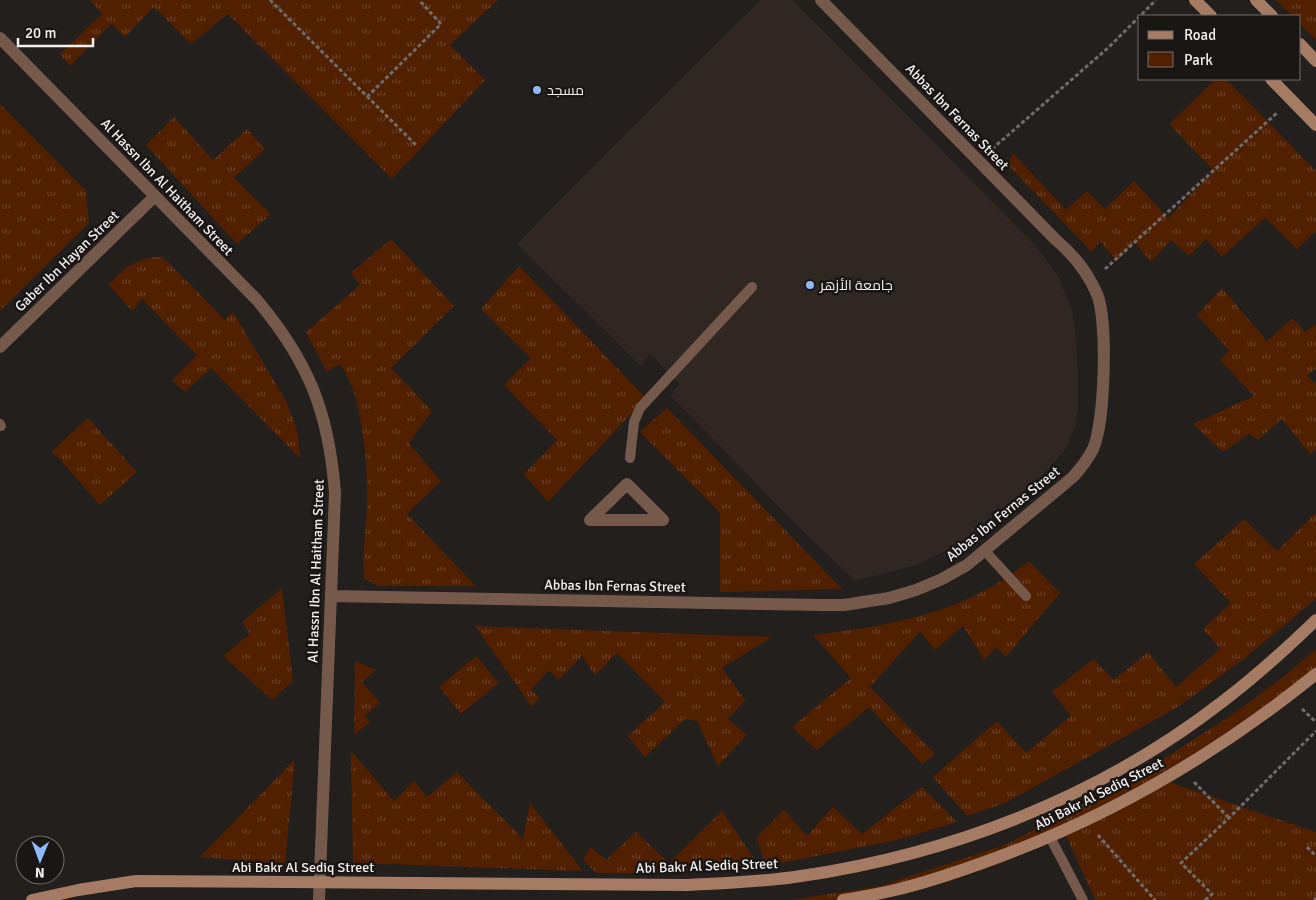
<svg xmlns="http://www.w3.org/2000/svg" width="1316" height="900" viewBox="0 0 1316 900" font-family="Signika,Cairo,sans-serif">
<defs>
<pattern id="park-tufts" width="24" height="20" patternUnits="userSpaceOnUse" patternTransform="scale(1.25)"><rect width="24" height="20" fill="#502000"/><path d="M3 7l-1-3M5 7V3M7 7l1-3M15 17l-1-3M17 17v-4M19 17l1-3" fill="none" stroke="#6a4126"/></pattern>
</defs>
<rect width="100%" height="100%" fill="#221f1d"/>
<path fill="#302723" d="M761 0H793L1036 246 1057 274 1072 310 1076 342 1078 376V410L1076 424 1065 450 1029 491 998 519 968 540 917 565 874 576 854 580 792 520 670 395 680 384 650 354 641 366 517 244 634 125Z"/>
<path fill="url(#park-tufts)" d="M90 0H498L450 45 485 80 392 179 228 14 191 44 154 7 125 37 111 24 70 66 60 54 102 14Z
M1276 0H1316V40L1300 24V16H1292Z
M1216 79H1226L1316 171V231L1297 249 1265 218 1222 257 1206 239 1189 256 1171 240 1151 262 1134 242 1117 261 1100 241 1092 252 1007 164 1013 153 1066 210 1087 191 1105 209 1134 181 1168 218 1214 171 1169 124Z
M0 104 86 191 89 223 0 311Z
M174 117 213 160 247 129 265 149 234 178 271 214 237 244 146 145Z
M391 239 454 306 391 368 432 411 409 443 441 481 407 514 476 586H377L364 578C362 554 366 530 367 505 368 467 363 394 340 364L327 372 306 332 360 285 351 273Z
M156 257H163L225 320 233 312 286 401 297 429 300 458 211 368 185 392 172 381 197 355 142 299 132 311 109 285C124 268 133 260 156 257Z
M519 266 646 398 548 502 524 474 557 440 504 385 531 358 481 309Z
M1222 288 1267 341 1293 318 1305 332 1316 324V368L1307 376 1316 384V449L1310 454 1282 419 1258 440 1249 434 1223 452 1193 424 1254 396 1220 360 1229 351 1197 315Z
M667 408 842 589 720 592V513L640 432Z
M88 418 137 472 100 505 52 451Z
M1316 513V599L1245 658 1178 707 1005 803 967 816 933 777 997 721 1026 753 1071 716 1052 692 1093 659 1114 680 1148 652 1176 687 1220 649 1203 629 1231 603 1194 564 1244 519 1277 551Z
M1029 561 1060 593 1006 657 996 647 984 660 963 626 935 650 920 632 870 687 935 754 922 764 869 707 817 750 792 727 851 678 813 635C878 627 945 617 1001 581 1011 575 1020 568 1029 561Z
M282 588 293 681 272 700 223 656 250 634 242 622Z
M475 626 772 637 722 668 745 700 728 719 747 735 718 766 697 721 685 719 645 757 628 736 665 702 617 653 595 675 582 656 558 680 549 670 531 690 539 697 532 707Z
M1316 649V669L1292 691 1160 779 1316 832V900H1095L1065 833 1002 863 944 883 875 900H790L881 886 1007 844 1146 770 1229 717 1282 678Z
M476 656 499 683 461 714 439 687Z
M355 661 376 670 362 682 380 703 365 715 370 722 354 735Z
M351 751 394 801 414 781 427 797 457 772 523 839 530 803 583 871 353 863Z
M295 759 285 864 200 857Z
M922 787 957 822 897 840 765 866 757 837 784 810 807 836 833 807 862 834Z
M722 811 757 863 675 874 596 873 583 859 591 847 606 860 636 832 669 863Z"/>
<g fill="none" stroke-linecap="round" stroke-linejoin="round">
<path stroke="#6f6c6b" stroke-width="3" stroke-dasharray="4 2.5" stroke-linecap="butt" d="M270 0 416 145
M367 97 441 24 419 0
M992 149 1109 47 1156 0
M1105 269 1278 112
M1302 709 1316 722
M1194 782 1229 818
M1098 835 1155 900
M1307 847 1316 856
M1205 900 1212 894 1181 863 1229 818 1316 731
M1314 900 1316 898"/>
<path stroke="#755a4c" stroke-width="10" d="M0 424 1 426
M630 458 634 422 640 408 752 287
M985 551 1026 596
M1050 837 1083 900"/>
<path stroke="#755a4c" stroke-width="12" d="M627 484 663 520H590Z"/>
<path stroke="#755a4c" stroke-width="12" d="M0 38 257 300C309 362 329 413 335 493L319 900
M0 347 155 196
M331 596 822 605H844L889 598 916 590 942 579 967 565 1073 477C1081 468 1088 459 1093 449 1105 422 1108 321 1097 294 1087 271 1074 255 1056 240L821 0"/>
<path stroke="#a57b64" stroke-width="12" d="M1195 0 1211 16
M1256 0 1272 16
M1300 44 1316 61
M1271 79 1316 125
M32 900 78 890 136 881 688 885C726 883 763 882 801 876 952 854 1101 796 1222 702 1255 677 1286 649 1316 620
M843 900C861 897 878 894 895 890 925 883 954 873 982 863 1104 820 1216 755 1316 674"/>
</g>
<g fill="#8eb9fd" stroke="#191614" stroke-width="2">
<circle cx="537" cy="90" r="5"/>
<circle cx="810" cy="285" r="5"/>
</g>
<g text-anchor="middle" dominant-baseline="central" stroke-width="5" stroke-linejoin="round" paint-order="stroke">
<g font-size="14" fill="#f4f2f1" stroke="#191614" text-anchor="start">
<text x="547" y="90">مسجد</text>
<text x="820" y="285">جامعة الأزهر</text>
</g>
<g font-size="14" fill="#f4f2f1" stroke="#191614">
<text transform="translate(957 117) rotate(46)">Abbas Ibn Fernas Street</text>
<text transform="translate(167 187) rotate(46)">Al Hassn Ibn Al Haitham Street</text>
<text transform="translate(67 261) rotate(-44)">Gaber Ibn Hayan Street</text>
<text transform="translate(1003 514) rotate(-39)">Abbas Ibn Fernas Street</text>
<text transform="translate(316 571) rotate(-88)">Al Hassn Ibn Al Haitham Street</text>
<text transform="translate(615 586) rotate(1)">Abbas Ibn Fernas Street</text>
<text transform="translate(1099 794) rotate(-27)">Abi Bakr Al Sediq Street</text>
<text transform="translate(707 866) rotate(-2)">Abi Bakr Al Sediq Street</text>
<text x="303" y="867">Abi Bakr Al Sediq Street</text>
</g>
</g>
<rect x="1138" y="15" width="162" height="65" fill="#191614" stroke="#716e6c"/>
<rect x="1148" y="31" width="25" height="8" fill="#a57b64" stroke="#716e6c"/>
<text x="1184" y="40" font-size="15" fill="#f4f2f1">Road</text>
<rect x="1148" y="52" width="25" height="15" fill="url(#park-tufts)" stroke="#716e6c"/>
<text x="1184" y="65" font-size="15" fill="#f4f2f1">Park</text>
<g transform="translate(40 860) rotate(181)"><circle r="24" fill="#191614" stroke="#716e6c"/>
<path d="M0-4L9 19L0 12L-9 19Z" fill="#8eb9fd"/>
<text y="-8" font-size="14" font-weight="bold" text-anchor="middle" fill="#f4f2f1">N</text>
</g>
<path d="M18 38v8h75v-8" fill="none" stroke="#f4f2f1" stroke-width="2.5"/>
<text x="25" y="38" font-size="15" fill="#f4f2f1" stroke="#191614" stroke-width="4" paint-order="stroke">20 m</text>
</svg>
